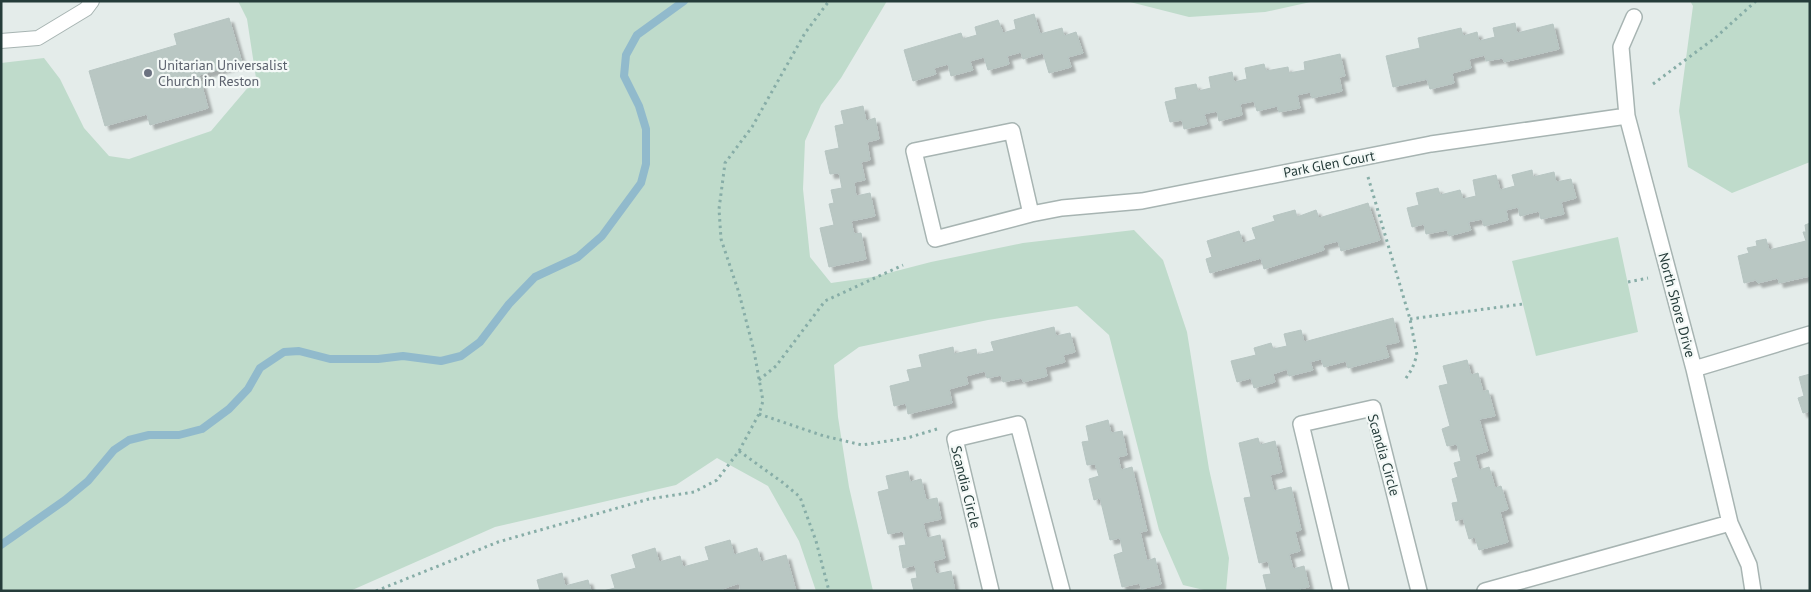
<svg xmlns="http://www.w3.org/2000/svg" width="1811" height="592" viewBox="0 0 1811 592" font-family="'PT Sans',sans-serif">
<defs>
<filter id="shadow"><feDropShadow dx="4.5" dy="4.5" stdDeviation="1" flood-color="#0004"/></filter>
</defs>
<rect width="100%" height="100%" fill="#e4ecea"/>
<path fill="#bfdbcb" d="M238 1H887L841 78 821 105 805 141 803 189 810 257 831 283 873 277 931 262 1023 243 1134 230 1163 260 1187 332 1209 469 1229 558 1226 591H1208L1183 585 1159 530 1109 335 1077 306 988 320 859 347 834 365 838 417 849 487 873 591H816L799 541 768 486 717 458 676 485 495 527 350 591H1V63L44 58 60 79 84 128 109 156 129 159 211 131 256 78 247 19Z
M1126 1H1315L1265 12 1189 17Z
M1690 1H1810V162L1732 193 1688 167 1679 111 1693 6Z
M1618 237 1638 332 1536 356 1512 261Z"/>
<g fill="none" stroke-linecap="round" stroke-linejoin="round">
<path stroke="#91bacc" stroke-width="8" d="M1 545 65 500 88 481 114 450 129 440 149 435H179L202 429 229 409 248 389 260 368 284 352 299 351 330 359H378L403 356 441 361 461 356 480 342 509 304 535 277 578 257 602 236 641 183 646 164V129L639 106 624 76 626 55 637 35 684 1"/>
</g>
<path fill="#b9c7c3" stroke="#b7c5c2" filter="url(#shadow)" d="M1034 14 1040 34 1062 28 1064 36 1076 32 1083 53 1068 57 1071 67 1049 73 1043 53 1023 59 1021 52 1007 56 1009 64 988 70 984 57 970 61 973 70 951 76 948 64 934 68 936 74 913 81 904 50 961 33 963 39 977 35 975 27 998 20 1003 33 1016 29 1014 20Z
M229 18 242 63 199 75 208 108 150 125 147 114 105 126 89 71 177 45 174 34Z
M1515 23 1517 33 1553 24 1559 49 1504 62 1503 58 1486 61 1485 55 1469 59 1471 68 1452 73 1454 83 1430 89 1427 79 1393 87 1386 56 1420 48 1418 38 1461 28 1463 36 1477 32 1479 41 1495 37 1493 28Z
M1340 54 1345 76 1339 77 1342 91 1312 98 1310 92 1297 95 1300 108 1279 112 1277 106 1257 111 1254 101 1240 104 1242 115 1219 121 1217 111 1204 114 1207 124 1184 129 1182 120 1170 122 1165 102 1177 99 1175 88 1196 84 1198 91 1211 88 1209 77 1232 72 1234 82 1247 79 1245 68 1264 64 1266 71 1288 67 1289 73 1305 70 1304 62Z
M863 106 866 121 875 118 879 139 867 142 870 160 861 162 865 180 854 182 856 196 870 193 875 216 851 221 854 234 861 233 866 259 829 267 820 228 834 225 829 204 834 203 831 190 842 188 839 173 830 174 825 151 839 148 835 126 844 124 841 111Z
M1532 170 1533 177 1554 172 1556 182 1571 179 1576 198 1561 202 1564 214 1541 219 1539 211 1520 216 1518 207 1506 210 1508 220 1484 226 1482 219 1468 222 1471 230 1449 236 1447 230 1426 234 1424 224 1412 227 1407 208 1419 205 1416 193 1438 188 1440 195 1460 190 1463 199 1476 196 1473 180 1496 175 1500 190 1515 186 1512 175Z
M1368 203 1380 240 1341 251 1338 241 1323 245 1324 250 1264 269 1261 258 1210 273 1206 259 1212 257 1207 241 1239 231 1243 243 1256 239 1252 228 1275 221 1273 216 1295 210 1297 217 1316 210 1319 218Z
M1810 223V276L1779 283 1778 278 1758 283 1756 280 1744 283 1738 256 1749 253 1747 248 1757 246 1756 241 1766 239 1769 250 1806 241 1803 232H1806L1805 225Z
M1393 318 1399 342 1385 345 1389 357 1348 368 1346 361 1324 367 1321 359 1310 362 1313 370 1289 376 1287 369 1273 374 1275 382 1254 388 1251 378 1237 382 1231 361 1256 355 1254 348 1271 343 1273 349 1287 346 1284 334 1301 330 1304 342Z
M1054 327 1056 336 1070 333 1075 352 1063 355 1065 362 1045 367 1047 376 1023 382 1022 378 1003 382 1001 375 987 378 985 371 966 376 968 384 949 389 952 403 908 414 906 403 894 406 890 386 910 381 907 370 922 367 919 355 953 347 954 354 976 349 977 355 994 351 991 342Z
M1467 360 1471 375 1478 373 1483 392 1488 390 1495 416 1479 419 1488 451 1475 455 1479 470 1489 467 1495 488 1501 486 1508 509 1500 512 1508 542 1479 550 1475 537 1469 539 1463 518 1456 521 1452 503 1458 502 1452 479 1458 477 1454 463 1461 461 1457 444 1447 446 1442 429 1450 426 1439 386 1448 384 1443 366Z
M1810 374V411L1803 413 1798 398 1804 396 1799 377Z
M1108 420 1111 433 1122 431 1127 455 1118 457 1121 470 1132 467 1147 531 1140 532 1147 561 1155 558 1161 584 1141 589 1140 583 1122 587 1114 555 1123 552 1120 538 1110 540 1100 498 1094 500 1089 479 1099 476 1095 464 1087 465 1082 442 1089 441 1086 426Z
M1258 438 1260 445 1275 441 1282 472 1270 475 1274 491 1291 487 1301 530 1295 532 1300 551 1289 554 1293 569 1304 566 1309 587 1299 589V591H1267L1263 575 1271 574 1268 561 1259 563 1244 498 1251 497 1239 443Z
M908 471 910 482 921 479 926 500 937 498 941 519 923 523 927 538 940 535 945 558 933 561 936 574 951 571 955 591H914L911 579 917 578 915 565 903 568 899 546 906 545 903 531 888 534 878 492 889 489 886 476Z
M730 540 734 555 757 548 761 562 786 555 796 591H741L739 583 717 591H603L615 588 611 575 636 568 632 555 655 548 659 562 680 556 683 567 709 560 705 547Z
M562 573 565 586 588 580 591 591H540L537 580Z"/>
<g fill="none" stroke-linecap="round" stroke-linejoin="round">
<g stroke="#a7b4b2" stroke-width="16">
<path id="service" d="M1 41 38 38 86 9 92 1"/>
</g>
<g stroke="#a7b4b2" stroke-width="18">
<path id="minor" d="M1634 17 1621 47 1627 116 1694 369 1730 523 1749 565 1753 591
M1012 131 1031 214 935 239 914 151Z
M1031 214 1062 208 1142 201 1431 144 1627 116
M1694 369 1810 334
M991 591 955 439 1018 424 1062 591
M1341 591 1301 424 1373 408 1419 591
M1485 591 1730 523"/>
</g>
<path stroke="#87ada7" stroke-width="3" stroke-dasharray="2.5 4" stroke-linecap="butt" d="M1653 84 1715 38 1756 1
M1368 177 1410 319 1417 355 1412 369 1404 381
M1628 282 1648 278
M1410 319 1523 304
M759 380 776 366 825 301 903 265
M759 414 824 436 862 445 907 438 937 429
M739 451 782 482 800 497 816 541 829 591
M376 591 498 542 649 499 694 492 717 480 739 451 759 414 763 401 754 351 739 293 721 239 719 209 725 163 752 127 805 33 829 1"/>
<use href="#service" stroke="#fff" stroke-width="14"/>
<use href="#minor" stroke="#fff" stroke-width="15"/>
</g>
<circle fill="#6b7280" stroke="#f4f9f7" stroke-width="2" cx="148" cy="73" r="5"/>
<g text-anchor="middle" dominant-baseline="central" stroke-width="4.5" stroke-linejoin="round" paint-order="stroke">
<g font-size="14" fill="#5b616d" stroke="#f4f9f7" text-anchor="start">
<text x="158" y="65">Unitarian Universalist<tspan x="158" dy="16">Church in Reston</tspan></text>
</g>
<g font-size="14" fill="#253c3a" stroke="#f4f9f7">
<text transform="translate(1329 164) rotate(-11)">Park Glen Court</text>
<text transform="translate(1677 305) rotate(75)">North Shore Drive</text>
<text transform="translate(1384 455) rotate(74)">Scandia Circle</text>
<text transform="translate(966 487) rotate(76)">Scandia Circle</text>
</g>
</g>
<rect width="1811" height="592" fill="none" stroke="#253c3a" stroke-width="5"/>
</svg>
